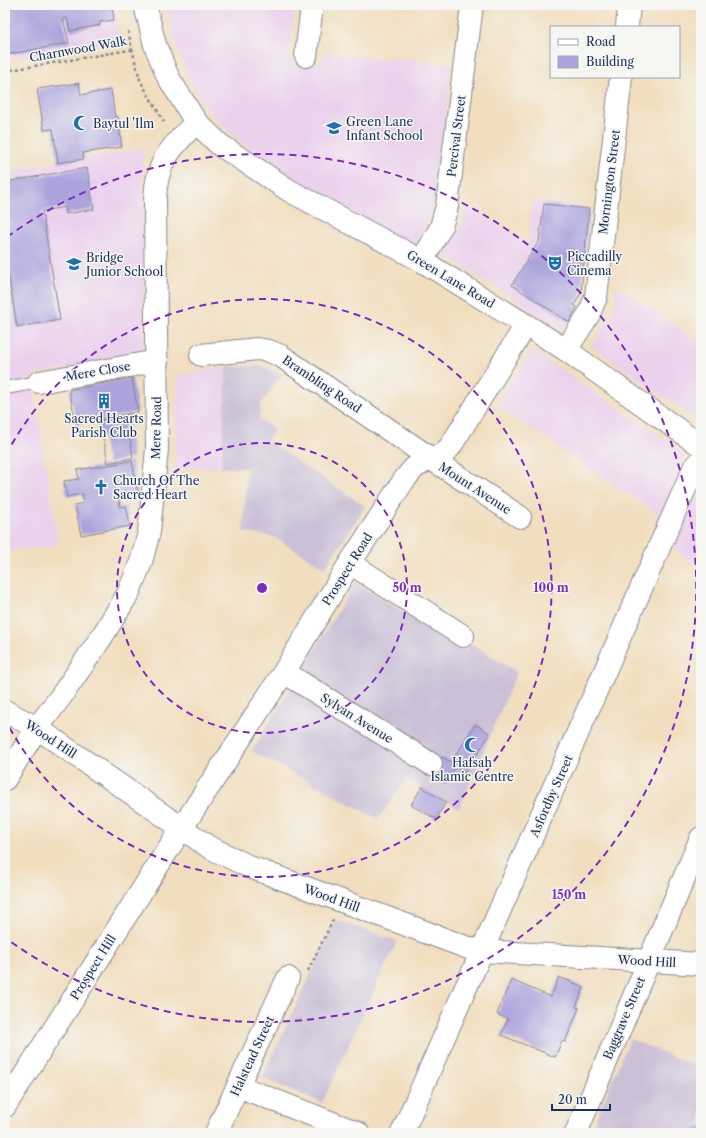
<svg xmlns="http://www.w3.org/2000/svg" width="706" height="1138" viewBox="0 0 706 1138" font-family="'Libre Caslon Text',serif">
<rect width="100%" height="100%" fill="#f6f6f2"/>
<filter id="ink" filterUnits="userSpaceOnUse"><feTurbulence type="fractalNoise" baseFrequency=".025" numOctaves="2"/><feDisplacementMap in="SourceGraphic" scale="8" xChannelSelector="R" yChannelSelector="G"/><feConvolveMatrix kernelMatrix="1 2 1 2 8 2 1 2 1" color-interpolation-filters="sRGB"/></filter>
<filter id="wash" filterUnits="userSpaceOnUse"><feTurbulence type="fractalNoise" baseFrequency=".012" numOctaves="4" result="noise"/><feDisplacementMap in="SourceGraphic" scale="16" xChannelSelector="R" yChannelSelector="G"/><feGaussianBlur stdDeviation="0.9" result="paint"/><feColorMatrix in="noise" values="0 0 0 0 0 0 0 0 0 0 0 0 0 0 0 0 0 1.4 0 .05"/><feComposite in="paint" operator="in"/></filter>
<g filter="url(#wash)">
<rect width="100%" height="100%" fill="#f1debe"/>
<path fill="#ead1ec" d="M5 5H114L119 41 5 59Z
M166 5H296L288 59 322 64 324 53 389 60V57L452 65 432 214 415 244H408L296 181 263 159 229 132 212 114 199 97 190 80 176 46Z
M143 148V355L31 375 59 545 5 552V172Z
M533 201 591 208 581 303 563 330 444 255 460 228 466 205 528 243Z
M616 285 701 343V414L697 420 591 346 615 309Z
M532 350 686 454 661 516 496 405Z
M227 367 221 468 175 469 178 375Z
M701 485V569L673 549Z"/>
<path fill="#cabfd6" d="M262 366 281 375 261 404 259 419 274 429 267 441 365 506 325 568 274 537 243 532 247 468H221L227 367Z
M356 582 465 652 470 643 517 672 459 809 407 778 378 819 252 751Z
M336 920 397 941 322 1103 262 1078Z
M630 1039 701 1068V1133H590Z"/>
<g fill="none" stroke-linecap="round" stroke-linejoin="round">
<path stroke="#61a0d3" stroke-width="6" d="M694 1133 701 1130"/>
</g>
<g id="blocks">
<path fill="#aca3dd" d="M5 5H112L114 20 100 22V25L70 31 67 18 63 19 69 43 5 55Z
M79 83 81 95 111 90 115 117H118L122 147 83 153 84 159 58 163 53 129 44 130 37 89Z
M87 168 94 209 66 214 65 207 42 211 60 320 17 327 9 278 5 279V182Z
M544 204 589 209 581 293 574 305 577 307 569 322 512 285 539 241Z
M132 378 138 412 76 424 69 390Z
M130 415 131 426H128L133 458 108 463 103 435 100 436 98 421Z
M132 461 138 493 118 497 120 507 126 506 130 526 81 535 75 505 84 503 82 494 67 497 64 481 79 479 77 470Z
M476 724 490 734 465 773 456 767 445 783 431 773 442 757 451 762Z
M422 787 446 802 436 819 411 805Z
M559 977 584 987 576 1007 579 1008 565 1042 562 1041 555 1057 501 1035 508 1019 497 1014 511 980 551 997Z"/>
</g>
</g>
<g filter="url(#ink)">
<use href="#blocks" fill-opacity="0" stroke="#86868e" stroke-width="1"/>
<g fill="none" stroke-linecap="round" stroke-linejoin="round">
<g stroke="#86868e" stroke-width="14">
<path id="service" d="M5 388 39 382"/>
</g>
<g stroke="#86868e" stroke-width="24">
<path id="minor" d="M627 27 629 5
M306 56 312 5
M422 261 441 227 447 206 472 5
M566 350 589 314 596 297 621 77
M201 355 257 349 269 351 281 356 430 458 520 517
M39 382 157 361
M350 563 463 636
M284 672 431 764
M5 711 37 728 209 847 250 867 471 949 483 951 701 964
M5 779 37 728 62 695 101 638 128 594 141 562 149 532 157 449 155 198C157 159 171 149 196 122
M238 1086 358 1133
M5 1106 181 829 284 672 350 563 404 480 414 468 430 458 442 455 450 447 526 325
M216 1133 288 978
M402 1133 694 468 701 461
M576 1133 701 838"/>
</g>
<g stroke="#86868e" stroke-width="24">
<path id="tertiary" d="M145 5 155 45 168 77 196 122 220 145 290 191 422 261 526 325 566 350 701 446"/>
</g>
<path stroke="#86868e" stroke-width="2.5" stroke-dasharray="3 3" stroke-linecap="butt" d="M128 31 132 49 140 80 165 124
M5 71 135 49
M308 971 333 920"/>
<use href="#service" stroke="#fff" stroke-width="12"/>
<use href="#minor" stroke="#fff" stroke-width="22"/>
<use href="#tertiary" stroke="#fff" stroke-width="22"/>
</g>
</g>
<g fill="none" stroke="#7b2cbf" stroke-width="2" stroke-dasharray="7 5">
<circle cx="262" cy="588" r="145"/>
<path d="M6 455A289 289 0 1 1 6 721"/>
<path d="M7 237A434 434 0 1 1 7 939"/>
</g>
<defs>
<g id="mosque-bare" transform="scale(1.2)"><path d="M3.5-4.9A6 6 0 1 0 3.5 4.9A5 5 0 1 1 3.5-4.9Z" fill="#1f6fb2" stroke="#f6f6f2" stroke-width="2.5" paint-order="stroke"/></g>
<g id="school-bare" transform="scale(1.2)"><path d="M0-5L7-2L0 1L-7-2ZM-4 1L0 2.5L4 1V4Q0 6-4 4Z" fill="#1f6fb2" stroke="#f6f6f2" stroke-width="2.5" paint-order="stroke"/></g>
<g id="theatre-bare" transform="scale(1.2)"><path d="M-5-5.5Q0-4 5-5.5V0Q5 5 0 6Q-5 5-5 0ZM-3.3-2.5H-1v1.5H-3.3ZM1-2.5H3.3v1.5H1ZM-2.8 1Q0 5.5 2.8 1Z" fill="#1f6fb2" stroke="#f6f6f2" stroke-width="2.5" paint-order="stroke"/></g>
<g id="building-bare" transform="scale(1.2)"><path d="M-4-6H4V6H1V3H-1V6H-4ZM-2.5-4.3h1.7v1.8h-1.7ZM.8-4.3h1.7v1.8H.8ZM-2.5-1h1.7V.8h-1.7ZM.8-1h1.7V.8H.8Z" fill="#1f6fb2" stroke="#f6f6f2" stroke-width="2.5" paint-order="stroke"/></g>
<g id="church-bare" transform="scale(1.2)"><path d="M-1.2-6h2.4v3.5h3.3v2.4h-3.3V6h-2.4V-.1h-3.3v-2.4h3.3Z" fill="#1f6fb2" stroke="#f6f6f2" stroke-width="2.5" paint-order="stroke"/></g>
</defs>
<g fill-rule="evenodd">
<use href="#mosque-bare" x="81" y="123"/>
<use href="#school-bare" x="334" y="128"/>
<use href="#theatre-bare" x="555" y="263"/>
<use href="#school-bare" x="74" y="264"/>
<use href="#building-bare" x="104" y="401"/>
<use href="#church-bare" x="101" y="487"/>
<use href="#mosque-bare" x="472" y="745"/>
</g>
<g text-anchor="middle" dominant-baseline="central" stroke-width="3" stroke-linejoin="round" paint-order="stroke">
<g font-size="12" fill="#1b2f5e" stroke="#f6f6f2">
<text transform="translate(78 49) rotate(-10)">Charnwood Walk</text>
<text transform="translate(456 136) rotate(-83)">Percival Street</text>
<text transform="translate(609 182) rotate(-83)">Mornington Street</text>
<text transform="translate(451 279) rotate(31)">Green Lane Road</text>
<text transform="translate(98 371) rotate(-10)">Mere Close</text>
<text transform="translate(322 384) rotate(34)">Brambling Road</text>
<text transform="translate(156 428) rotate(-89)">Mere Road</text>
<text transform="translate(475 488) rotate(33)">Mount Avenue</text>
<text transform="translate(347 569) rotate(-58)">Prospect Road</text>
<text transform="translate(357 718) rotate(32)">Sylvan Avenue</text>
<text transform="translate(51 739) rotate(33)">Wood Hill</text>
<text transform="translate(551 796) rotate(-66)">Asfordby Street</text>
<text transform="translate(332 898) rotate(20)">Wood Hill</text>
<text transform="translate(647 961) rotate(3)">Wood Hill</text>
<text transform="translate(93 967) rotate(-58)">Prospect Hill</text>
<text transform="translate(624 1018) rotate(-67)">Baggrave Street</text>
<text transform="translate(252 1056) rotate(-65)">Halstead Street</text>
</g>
<g font-size="12" fill="#1b2f5e" stroke="#f6f6f2" text-anchor="start">
<text x="346" y="121">Green Lane<tspan x="346" dy="14">Infant School</tspan></text>
<text x="93" y="123">Baytul 'Ilm</text>
<text x="567" y="256">Piccadilly<tspan x="567" dy="14">Cinema</tspan></text>
<text x="86" y="257">Bridge<tspan x="86" dy="14">Junior School</tspan></text>
<text x="104" y="418" text-anchor="middle">Sacred Hearts<tspan x="104" dy="14">Parish Club</tspan></text>
<text x="113" y="480">Church Of The<tspan x="113" dy="14">Sacred Heart</tspan></text>
<text x="472" y="762" text-anchor="middle">Hafsah<tspan x="472" dy="14">Islamic Centre</tspan></text>
</g>
</g>
<circle cx="262" cy="588" r="6" fill="#7b2cbf" stroke="#f6f6f2" stroke-width="2"/>
<g font-size="12" text-anchor="middle" font-weight="bold" fill="#7b2cbf" stroke="#f6f6f2" stroke-width="3" stroke-linejoin="round" paint-order="stroke">
<text x="407" y="592">50 m</text>
<text x="551" y="592">100 m</text>
<text x="569" y="899">150 m</text>
</g>
<rect width="706" height="1138" fill="none" stroke="#f6f6f2" stroke-width="20"/>
<rect x="550" y="26" width="130" height="52" fill="#f6f6f2" stroke="#9ea6b7"/>
<rect x="558" y="39" width="20" height="6" fill="#ffffff" stroke="#9ea6b7"/>
<text x="586" y="46" font-size="12" fill="#1b2f5e">Road</text>
<rect x="558" y="56" width="20" height="12" fill="#aca3dd" stroke="#9ea6b7"/>
<text x="586" y="66" font-size="12" fill="#1b2f5e">Building</text>
<path d="M552 1104v6h58v-6" fill="none" stroke="#1b2f5e" stroke-width="2"/>
<text x="558" y="1104" font-size="12" fill="#1b2f5e" stroke="#f6f6f2" stroke-width="3" paint-order="stroke">20 m</text>
</svg>
